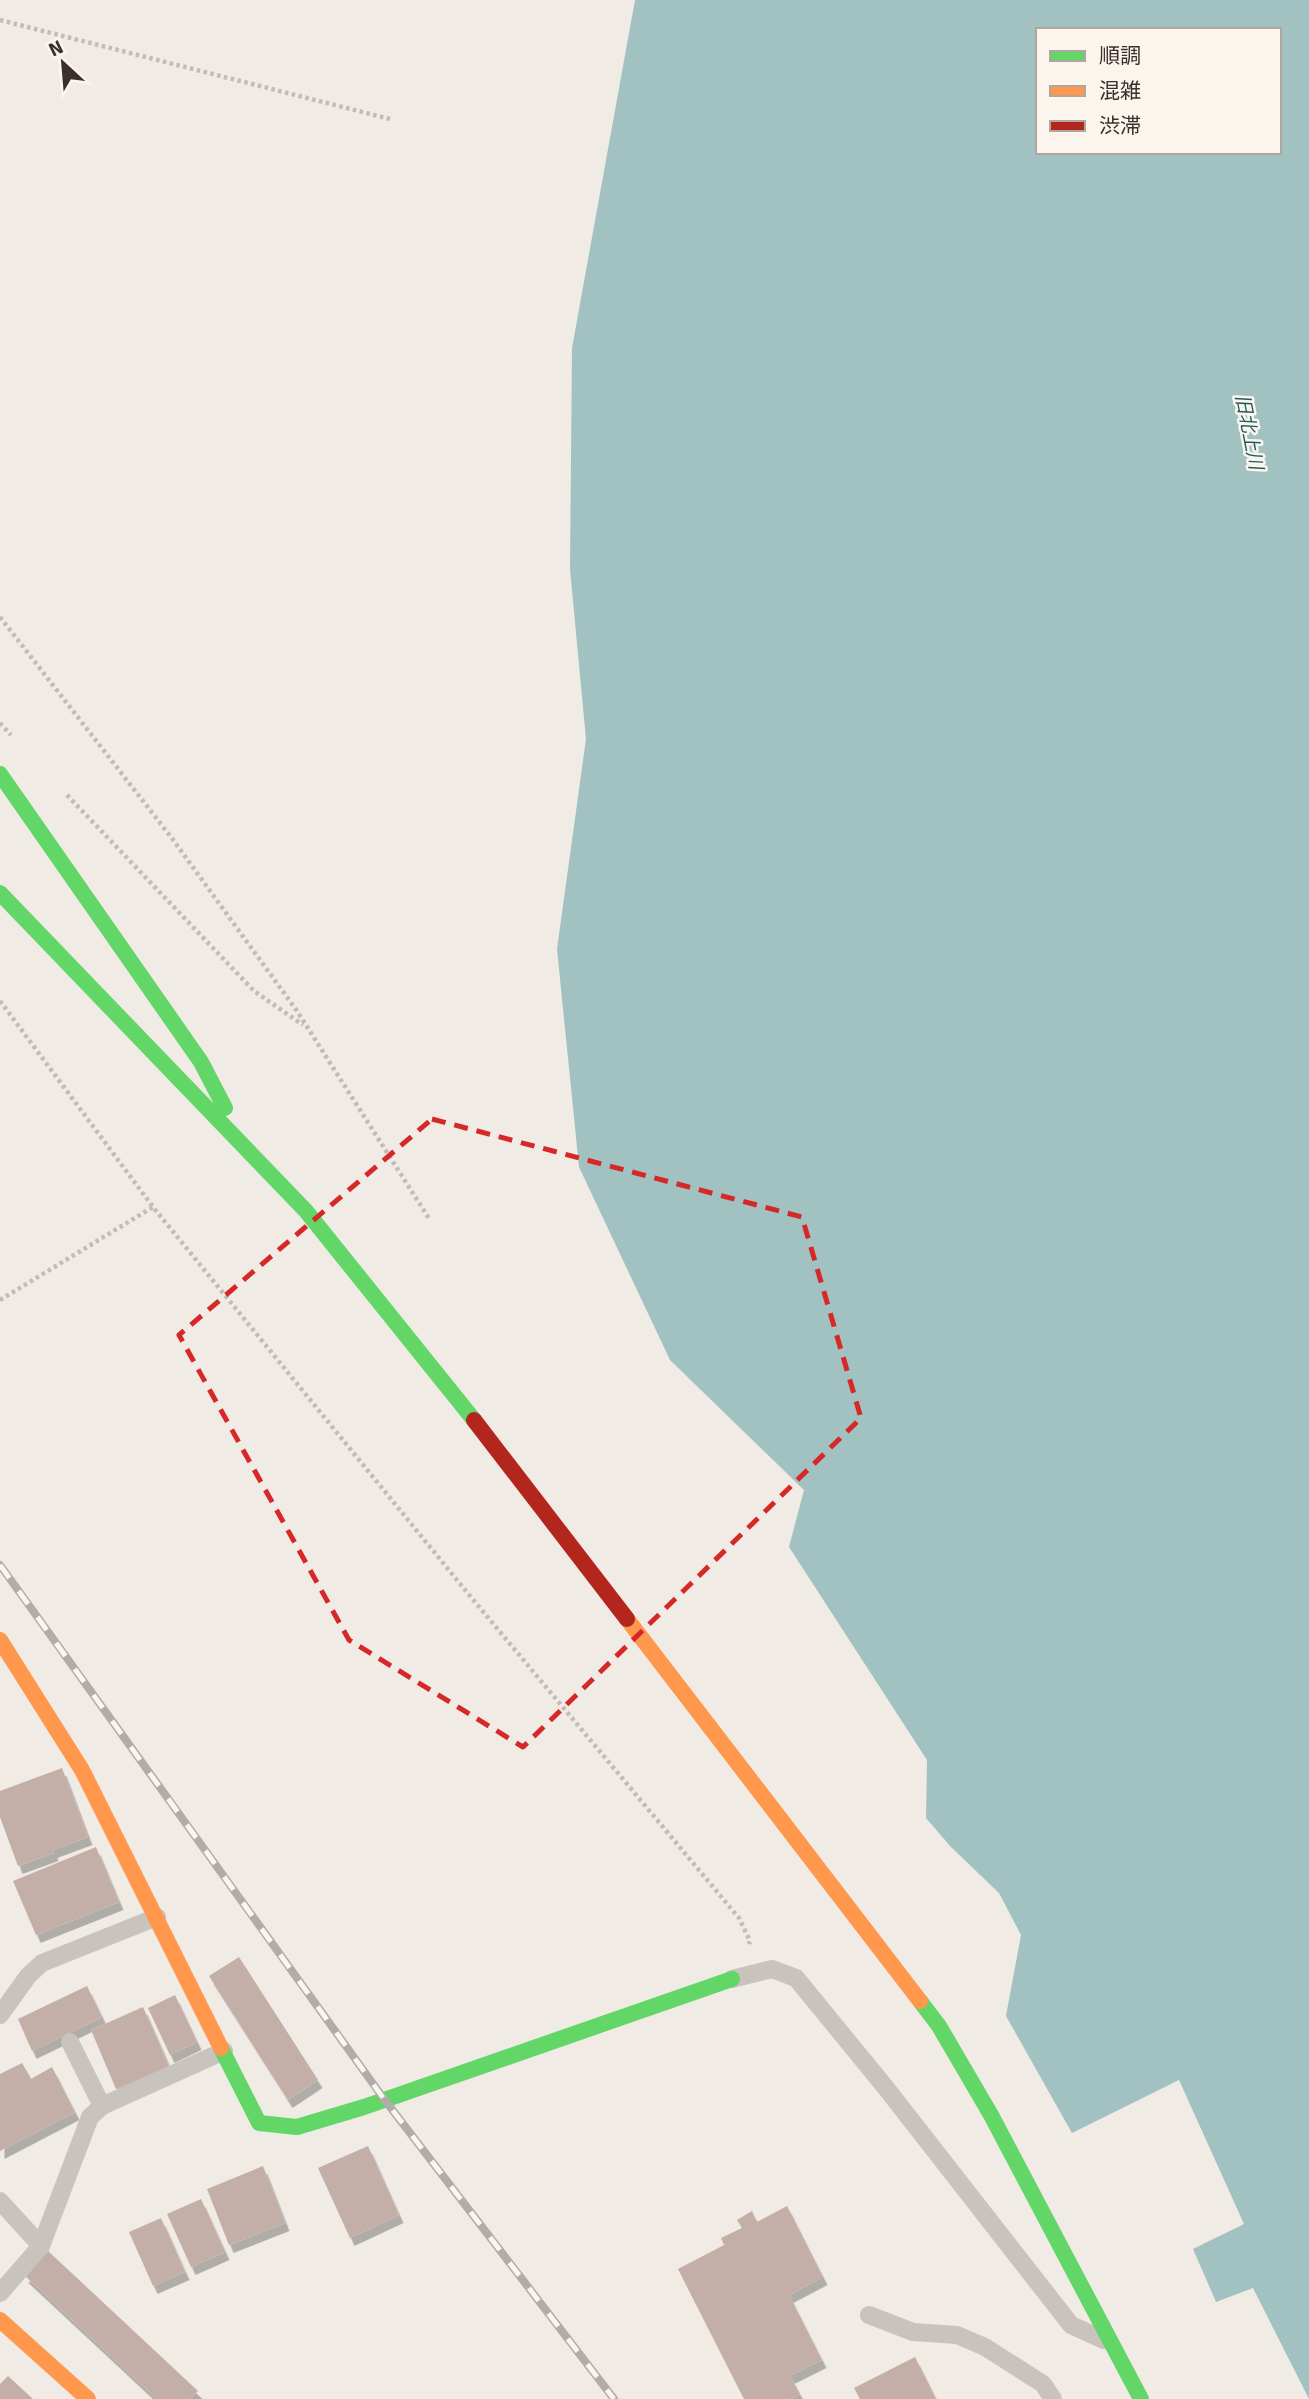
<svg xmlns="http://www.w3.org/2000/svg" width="1309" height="2399" viewBox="0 0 1309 2399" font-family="Signika,'Noto Sans JP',sans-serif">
<defs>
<filter id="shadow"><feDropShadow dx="4.5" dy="8" stdDeviation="0" flood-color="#0004"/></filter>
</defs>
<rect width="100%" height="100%" fill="#f0ebe5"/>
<path fill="#a1c2c1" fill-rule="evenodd" d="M635 0H1309V2399L1253 2288 1216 2302 1193 2249 1244 2224 1179 2080 1072 2133 1006 2016 1021 1935 999 1893 951 1847 926 1818 927 1760 789 1547 804 1490 670 1360 579 1167 557 949 586 739 570 569 572 348ZM1038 30H1279V152H1038Z"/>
<path fill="#c3afa7" filter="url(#shadow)" d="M62 1768 88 1837 53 1850 54 1853 18 1866 0 1817V1791Z
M96 1847 119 1902 36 1935 13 1881Z
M239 1957 318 2080 288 2100 209 1976Z
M87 1986 102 2017 32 2051 18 2019Z
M175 1995 197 2042 170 2055 148 2008Z
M143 2007 169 2066 116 2089 91 2030Z
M22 2063 31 2079 52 2067 75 2112 0 2151V2074Z
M368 2146 399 2215 350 2238 318 2168Z
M263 2166 285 2223 229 2245 207 2189Z
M201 2199 225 2252 191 2267 167 2214Z
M787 2206 823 2277 789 2295 822 2360 790 2376 800 2394 791 2399H744L678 2269 724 2245 721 2238 742 2228 737 2220 752 2211 757 2222Z
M161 2218 185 2272 153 2286 129 2232Z
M47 2250 198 2391 190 2399H157L24 2275Z
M915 2357 936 2399H860L854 2388Z
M8 2376 33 2399H0V2384Z"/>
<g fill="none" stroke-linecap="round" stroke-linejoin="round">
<path stroke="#c2bbb6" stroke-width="4.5" stroke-dasharray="3.5 3.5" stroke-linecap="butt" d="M0 20 390 119
M0 617 171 837 297 1011 430 1220
M0 723 11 735
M67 795 254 991 303 1025
M0 1001 153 1207 470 1596 739 1918 750 1941 749 1944
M0 1300 153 1207"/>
<path stroke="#c9c3be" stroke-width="18" d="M732 1979 772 1969 796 1978 886 2088 1071 2325 1104 2340
M0 2015 28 1976 42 1963 157 1917
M70 2042 102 2106
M0 2201 41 2246
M0 2293 41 2246 90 2117 102 2106 224 2051
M869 2315 913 2332 957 2335 985 2347 1043 2384 1053 2399"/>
<path stroke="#63d668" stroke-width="16" d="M0 774 201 1062 225 1108
M0 893 306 1211 474 1420
M920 2001 939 2026 991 2115 1141 2399
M221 2048 259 2123 297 2127 364 2107 732 1979"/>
<path stroke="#ff974d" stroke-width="16" d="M627 1619 920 2001
M0 1640 82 1770 221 2048
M0 2320 88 2399"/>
<path stroke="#b3261e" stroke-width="16" d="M474 1420 627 1619"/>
<g stroke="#b1aca8" stroke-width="8">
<path id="rail" d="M0 1565 384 2099 614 2399"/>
</g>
<use href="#rail" stroke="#fbf5ee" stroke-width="5" stroke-dasharray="16" stroke-linecap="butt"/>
</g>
<path fill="none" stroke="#d62828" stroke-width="5" stroke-dasharray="14 9" stroke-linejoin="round" d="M432 1119 802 1217 861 1418 523 1747 349 1640 179 1335Z"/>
<g text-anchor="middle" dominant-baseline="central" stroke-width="5" stroke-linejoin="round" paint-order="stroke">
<g font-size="19" font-style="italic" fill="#1f5a5e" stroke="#fbf5ee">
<text transform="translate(1249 432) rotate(79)">旧北上川</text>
</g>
</g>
<rect x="1036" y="28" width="245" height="126" fill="#fbf5ee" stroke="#aea6a0" stroke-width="2"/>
<rect x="1050" y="51" width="35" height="10" fill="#63d668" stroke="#aea6a0" stroke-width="2"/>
<text x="1099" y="63" font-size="21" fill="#3b302b">順調</text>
<rect x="1050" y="86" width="35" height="10" fill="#ff974d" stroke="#aea6a0" stroke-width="2"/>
<text x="1099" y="98" font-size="21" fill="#3b302b">混雑</text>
<rect x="1050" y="121" width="35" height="10" fill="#b3261e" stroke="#aea6a0" stroke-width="2"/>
<text x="1099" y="133" font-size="21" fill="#3b302b">渋滞</text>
<g transform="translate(63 63) rotate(334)" stroke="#fbf5ee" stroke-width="5" paint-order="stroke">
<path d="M0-5L12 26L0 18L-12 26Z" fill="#3b302b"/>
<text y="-10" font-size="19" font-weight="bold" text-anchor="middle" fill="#3b302b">N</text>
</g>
</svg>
